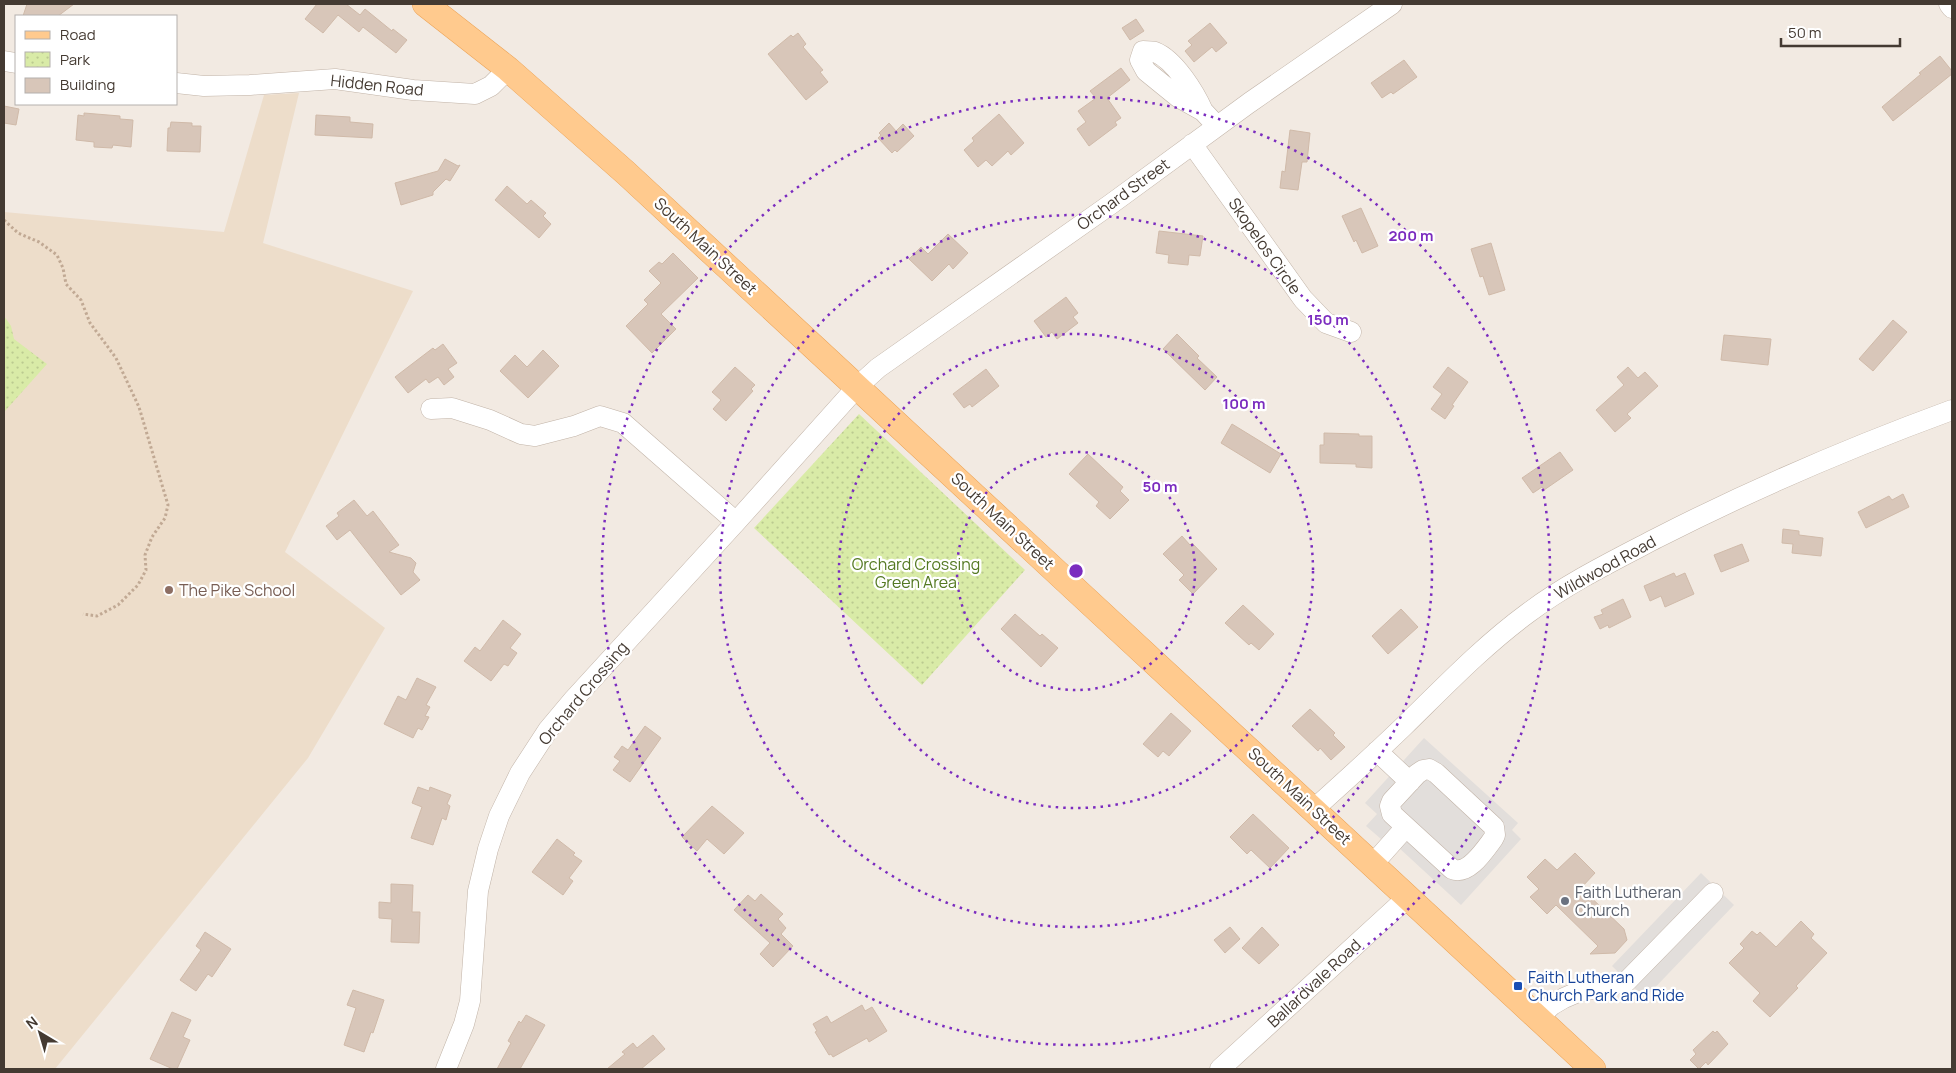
<svg xmlns="http://www.w3.org/2000/svg" width="1956" height="1073" viewBox="0 0 1956 1073" font-family="Manrope,sans-serif">
<defs>
<pattern id="park-dots" width="8" height="8" patternUnits="userSpaceOnUse" patternTransform="scale(1.25)"><rect width="8" height="8" fill="#d9eba7"/><path d="M2 2h.1M6 6h.1" fill="none" stroke="#bbca90" stroke-width="1.8" stroke-linecap="round"/></pattern>
</defs>
<rect width="100%" height="100%" fill="#f2eae2"/>
<path fill="#edddca" d="M299 93 263 243 413 291 285 552 385 628 308 758 55 1069H4V212L224 232 264 95Z"/>
<path fill="url(#park-dots)" d="M4 316 11 326 14 339 47 364 5 411Z
M859 414 1025 570 922 685 754 528Z"/>
<path fill="#e2dedb" d="M1424 738 1518 823 1512 830 1521 839 1461 905 1385 835 1381 839 1366 826 1377 814 1365 803Z
M1701 873 1734 905 1645 998 1612 966Z"/>
<path fill="#d8c6b9" stroke="#d0baa9" d="M27 4H74L58 16H23Z
M317 4H346L360 15 365 9 392 31 393 29 407 40 396 53 363 27 359 32 338 15 323 33 305 19Z
M1136 19 1144 31 1130 40 1122 28Z
M1210 23 1227 43 1216 52 1212 47 1194 62 1185 51 1192 45 1188 41Z
M798 33 806 44 803 47 823 70 820 72 828 82 806 100 768 54 791 35 793 37Z
M1940 56 1952 71V74L1893 121 1882 107 1921 74 1919 73Z
M1404 60 1417 77 1393 94 1391 92 1382 98 1371 83Z
M1121 68 1130 80 1107 98 1121 118 1115 122 1117 125 1089 146 1077 129 1086 122 1078 111 1096 98 1090 91Z
M4 106 19 109 16 125 4 123Z
M84 113 120 116V119L133 120 131 147 113 145 112 148 94 147V142L76 140 78 115 84 116Z
M999 114 1024 143 1011 155 1008 151 992 166 986 160 978 167 964 150 974 141 972 138Z
M316 115 350 117V122L373 124 372 138 315 135Z
M171 122 192 123V126H201L200 152 167 151 168 128H170Z
M889 123 896 131 903 124 914 136 897 152 895 150 892 153 878 138 881 135 879 133Z
M1290 130 1310 133 1307 162H1302L1298 190 1280 188 1282 171 1285 172Z
M445 159 458 166 460 165 450 181 446 179 433 192V195L401 205 395 183 438 171Z
M507 186 527 204 531 200 546 213 543 216 551 224 539 238 495 200Z
M1361 208 1378 246 1362 253 1356 240 1354 242 1342 216Z
M1159 231 1203 236 1200 256 1189 255 1188 265 1168 263 1169 255 1156 253Z
M948 234 968 253 953 269 949 264 932 281 909 259 921 247 928 254Z
M1491 243 1505 290 1489 295 1483 276 1480 277 1471 249Z
M673 253 698 278 661 314 676 329 652 353 626 326 648 304 644 300 661 283 649 271 659 262 662 264Z
M1066 297 1078 313 1073 317 1078 323 1057 339 1052 332 1046 337 1034 321Z
M1893 320 1907 332 1873 371 1859 359Z
M1177 334 1199 356 1197 358 1217 377 1205 390 1163 349Z
M1724 335 1771 339 1768 365 1721 360Z
M443 344 457 363 448 369 454 377 444 385 438 377 429 383 426 379 408 393 395 377 433 348 435 350Z
M543 350 559 366 528 398 500 371 515 355 527 367Z
M735 367 755 385 751 389 753 391 726 421 713 409 721 400 712 392Z
M1448 367 1468 382 1452 405 1454 406 1445 419 1431 409 1442 394 1433 387Z
M1628 367 1638 378 1645 372 1658 386 1627 414 1631 418 1615 432 1596 410 1624 385 1617 377Z
M986 369 999 386 972 407 970 404 964 408 953 394Z
M1232 424 1281 454 1270 473 1221 443Z
M1324 433 1359 434V436H1372V468L1356 467V464L1320 463V445H1324Z
M1560 452 1573 470 1544 490 1542 487 1533 493 1522 478Z
M1088 454 1123 487 1120 491 1129 500 1110 519 1096 506 1099 502 1069 474Z
M1903 494 1909 507 1866 528 1858 512 1889 496 1892 500Z
M354 500 367 516 373 511 399 545 389 552 411 558 416 563 413 572 420 580 401 595 350 530 337 540 326 526 339 516 337 513Z
M1783 529 1799 531V535L1823 538 1821 556 1792 553 1793 544 1782 543Z
M1182 536 1190 545 1192 543 1217 569 1193 594 1179 580 1184 575 1163 554Z
M1742 544 1749 561 1721 572 1714 555Z
M1674 573 1676 577 1685 573 1694 594 1665 607 1661 596 1650 601 1644 586Z
M1623 599 1631 617 1609 628 1608 625 1600 629 1594 617 1603 614 1601 610Z
M1243 605 1274 634 1259 650 1251 643 1249 645 1225 623Z
M1401 609 1418 627 1388 654 1372 636Z
M1015 614 1040 636 1042 634 1058 648 1041 667 1001 629Z
M503 620 521 634 510 648 517 653 508 666 504 664 491 681 464 661 475 647 480 651Z
M417 678 436 687 426 705 430 707 425 716 429 717 422 730 418 728 413 738 384 724 398 696 406 700Z
M1310 709 1335 733 1333 735 1345 747 1331 760 1320 748 1318 751 1292 726Z
M1171 713 1191 731 1169 756 1163 751 1158 757 1143 744Z
M645 726 661 738 630 782 613 770 620 761 614 757 622 746 628 750Z
M418 787 429 791 430 787 451 795 447 804 450 806 446 820 442 818 433 845 411 838 422 807 412 803Z
M712 806 744 833 724 854 707 839 697 851 682 837Z
M1253 814 1289 848 1270 868 1251 850 1247 854 1230 837Z
M557 839 575 853 573 855 582 861 569 878 573 881 563 895 532 872Z
M1575 853 1595 873 1581 888 1624 929 1627 940 1615 953 1590 954 1598 946 1556 905 1547 914 1530 897 1539 889 1527 877 1545 859 1557 870Z
M391 884 413 885 412 912H420L419 943 391 942 392 919 379 918V902L391 903Z
M761 894 783 914 778 919 786 928 781 934 793 946 773 967 760 954 770 943 734 910 748 895 755 901Z
M1801 921 1814 934 1811 938 1827 953 1796 986 1798 988 1770 1017 1753 1001 1760 993 1729 963 1744 948 1740 944 1752 931 1757 935 1760 932 1776 947Z
M1230 927 1240 939 1225 953 1214 940Z
M1262 927 1279 945 1259 964 1242 948Z
M205 932 231 949 212 977 208 974 196 991 180 980 201 950 196 946Z
M353 990 384 1000 373 1033 371 1032 364 1052 344 1045 356 1008 347 1005Z
M862 1005 865 1011 872 1007 887 1031 869 1042 867 1038 833 1057 831 1054 829 1055 815 1032 817 1031 813 1024 827 1016 831 1023Z
M172 1012 191 1020 183 1037 190 1040 177 1069H173L150 1059Z
M526 1015 545 1025 520 1069H497L511 1043 508 1041 519 1021 521 1023Z
M1713 1031 1715 1033 1717 1031 1728 1044 1708 1065 1706 1062 1699 1069 1690 1060 1696 1054 1693 1050Z
M653 1035 665 1049 641 1069H607L625 1054 622 1052 633 1043 637 1048Z"/>
<g fill="none" stroke-linecap="round" stroke-linejoin="round">
<g stroke="#c1b3a7" stroke-width="21">
<path id="minor" d="M1949 4 1952 8
M4 61 16 63
M176 83 204 86 250 85 335 79 413 90 475 94 491 86 508 69
M1203 111C1195 93 1175 60 1155 52 1152 51 1147 51 1143 51L1140 60 1146 71 1178 97 1203 111 1217 126
M1192 144 1303 299 1326 323 1351 332
M431 409 452 408 490 420 521 434 535 436 574 426 600 416 623 423 736 522
M1377 751 1410 782
M1423 770 1429 769 1436 773 1494 827 1495 835 1493 839C1484 851 1468 876 1452 869L1392 814 1390 806 1392 801 1417 774Z
M1314 809C1344 782 1374 755 1404 726 1444 687 1483 646 1528 613 1568 583 1613 561 1657 538 1753 489 1851 447 1952 410
M1373 864 1405 828
M1538 1018 1552 1005 1564 998 1578 992 1626 982 1713 893
M446 1069 464 1024 470 1001 478 891 488 849 499 816 520 773 548 730 574 699 736 522 857 387 878 368 1111 204 1249 103 1392 4
M1220 1069 1408 897"/>
</g>
<g stroke="#eca356" stroke-width="26">
<path id="major" d="M425 4 508 69 626 173 1593 1069"/>
</g>
<path stroke="#c1a994" stroke-width="3" stroke-dasharray="2.5 2.5" stroke-linecap="butt" d="M4 220 18 233 39 242 57 255 63 268 66 284 81 300 90 323 116 358 139 407 168 505 165 518 152 537 145 555 146 570 138 585 118 605 97 616 83 614"/>
<use href="#minor" stroke="#fff" stroke-width="20"/>
<use href="#major" stroke="#ffca8e" stroke-width="25"/>
</g>
<g fill="none" stroke="#7b2cbf" stroke-width="2.5" stroke-dasharray="2.5 5">
<circle cx="1076" cy="571" r="119"/>
<circle cx="1076" cy="571" r="237"/>
<circle cx="1076" cy="571" r="356"/>
<circle cx="1076" cy="571" r="474"/>
</g>
<circle fill="#8d6e63" stroke="#fff" stroke-width="2" cx="169" cy="590" r="5"/>
<circle fill="#6b7280" stroke="#fff" stroke-width="2" cx="1565" cy="901" r="5"/>
<rect fill="#1a4fb4" stroke="#fff" stroke-width="2" x="1513" y="981" width="10" height="10" rx="2.5"/>
<g text-anchor="middle" dominant-baseline="central" stroke-width="4.5" stroke-linejoin="round" paint-order="stroke">
<g font-size="16" fill="#443a32" stroke="#fff">
<text transform="translate(377 85) rotate(6)">Hidden Road</text>
<text transform="translate(1123 194) rotate(-36)">Orchard Street</text>
<text transform="translate(706 246) rotate(43)">South Main Street</text>
<text transform="translate(1265 246) rotate(55)">Skopelos Circle</text>
<text transform="translate(1003 521) rotate(43)">South Main Street</text>
<text transform="translate(1605 567) rotate(-29)">Wildwood Road</text>
<text transform="translate(583 693) rotate(-50)">Orchard Crossing</text>
<text transform="translate(1300 796) rotate(43)">South Main Street</text>
<text transform="translate(1314 983) rotate(-43)">Ballardvale Road</text>
</g>
<g font-size="16" fill="#547922" stroke="#fff">
<text x="916" y="564">Orchard Crossing<tspan x="916" dy="18">Green Area</tspan></text>
</g>
<g font-size="16" fill="#785e54" stroke="#fff" text-anchor="start">
<text x="179" y="590">The Pike School</text>
</g>
<g font-size="16" fill="#5b616d" stroke="#fff" text-anchor="start">
<text x="1575" y="892">Faith Lutheran<tspan x="1575" dy="18">Church</tspan></text>
</g>
<g font-size="16" fill="#164399" stroke="#fff" text-anchor="start">
<text x="1528" y="977">Faith Lutheran<tspan x="1528" dy="18">Church Park and Ride</tspan></text>
</g>
</g>
<circle cx="1076" cy="571" r="8" fill="#7b2cbf" stroke="#fff" stroke-width="2.5"/>
<g font-size="15" text-anchor="middle" font-weight="bold" fill="#7b2cbf" stroke="#fff" stroke-width="4.5" stroke-linejoin="round" paint-order="stroke">
<text x="1411" y="241">200 m</text>
<text x="1328" y="325">150 m</text>
<text x="1244" y="409">100 m</text>
<text x="1160" y="492">50 m</text>
</g>
<rect width="1956" height="1073" fill="none" stroke="#443a32" stroke-width="10"/>
<rect x="15" y="15" width="162" height="90" fill="#ffffff" stroke="#b4b0ad"/>
<rect x="25" y="31" width="25" height="8" fill="#ffca8e" stroke="#b4b0ad"/>
<text x="60" y="40" font-size="15" fill="#443a32">Road</text>
<rect x="25" y="52" width="25" height="15" fill="url(#park-dots)" stroke="#b4b0ad"/>
<text x="60" y="65" font-size="15" fill="#443a32">Park</text>
<rect x="25" y="78" width="25" height="15" fill="#d8c6b9" stroke="#b4b0ad"/>
<text x="60" y="90" font-size="15" fill="#443a32">Building</text>
<g transform="translate(40 1033) rotate(322)" stroke="#ffffff" stroke-width="4" paint-order="stroke">
<path d="M0-4L9 19L0 12L-9 19Z" fill="#443a32"/>
<text y="-8" font-size="14" font-weight="bold" text-anchor="middle" fill="#443a32">N</text>
</g>
<path d="M1781 38v8h119v-8" fill="none" stroke="#443a32" stroke-width="2.5"/>
<text x="1788" y="38" font-size="15" fill="#443a32" stroke="#ffffff" stroke-width="4" paint-order="stroke">50 m</text>
</svg>
